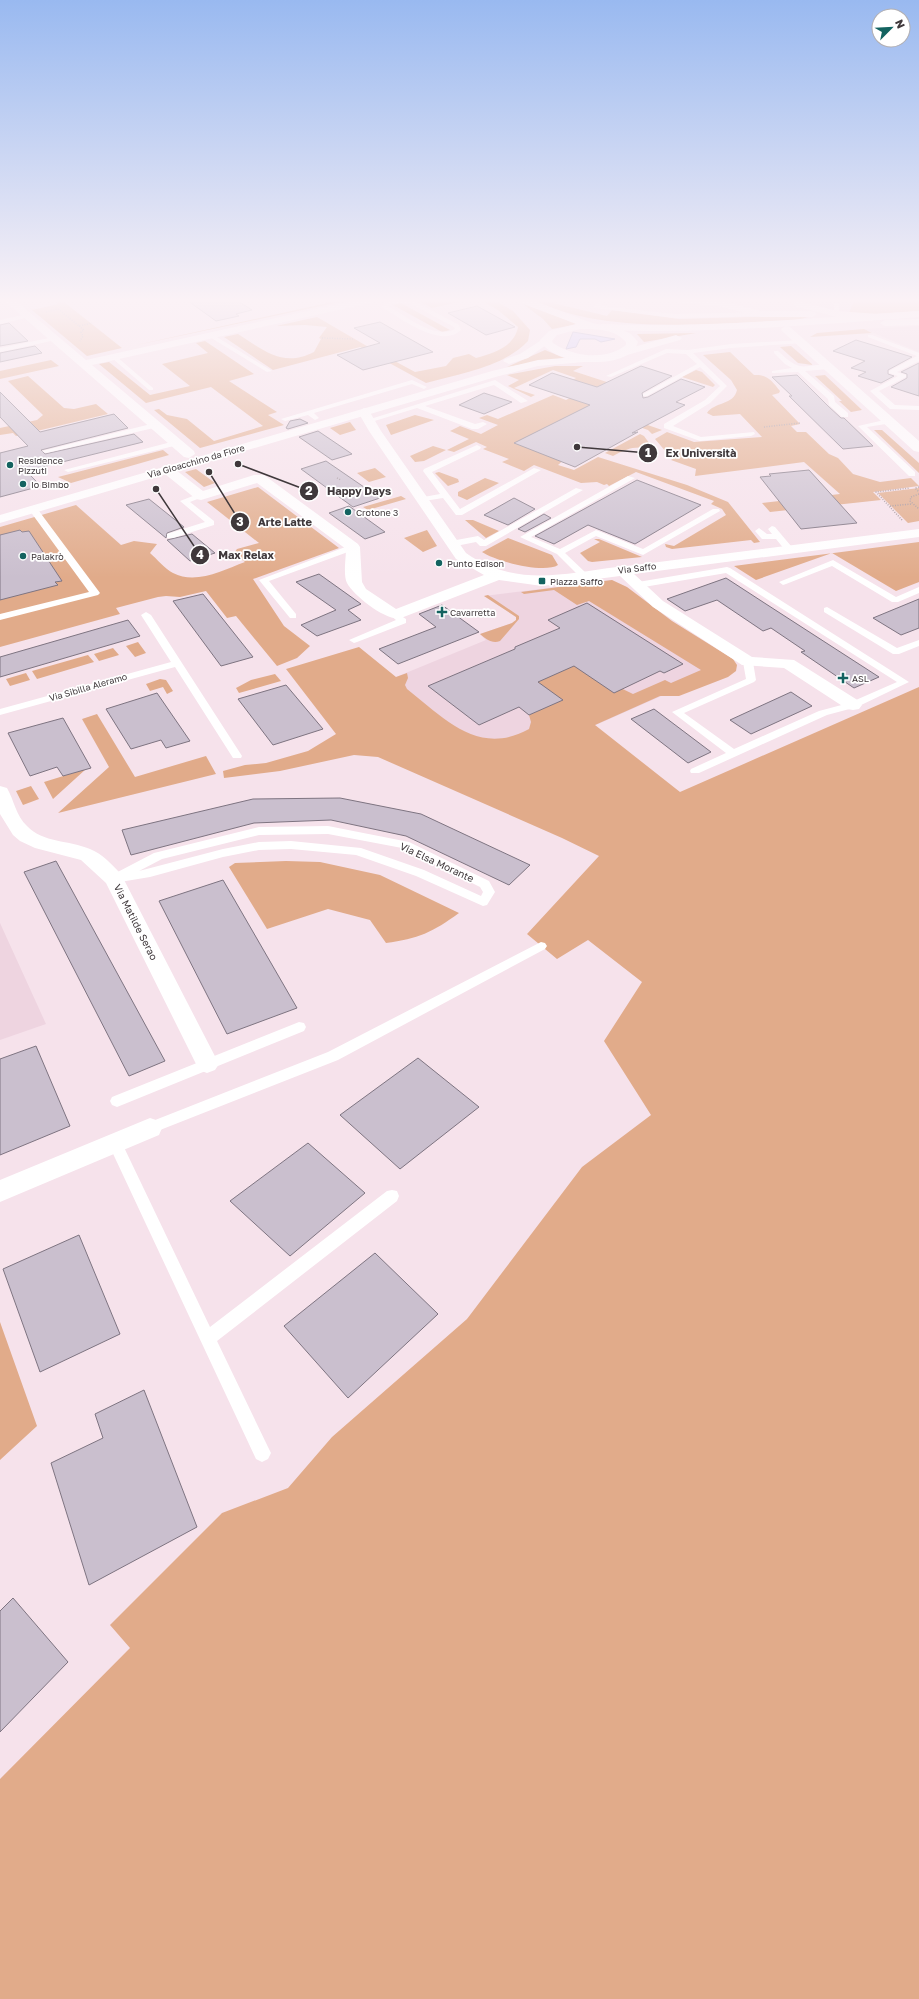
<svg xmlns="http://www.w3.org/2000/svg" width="919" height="1999" viewBox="0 0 919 1999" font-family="'Golos Text',sans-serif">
<rect width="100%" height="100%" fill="#f6e2eb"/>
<path fill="#eed4e0" d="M812 298H863L849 313 829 311 812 307 823 303Z
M919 326V352L864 329Z
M612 580 729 666 465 783 396 677 486 640 480 634 512 623 516 620V617L484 596Z
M0 923 46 1024 0 1040Z"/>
<path fill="#e1ab8a" d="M59 298 122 348 87 356 32 310 58 304 53 299Z
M350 298H359L132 346Z
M414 298H491L513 311 530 330 528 341C502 368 461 373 426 383L360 347 273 370 224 337 238 334C263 350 283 368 314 352L321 339 319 338 327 327 305 325 276 326 317 317 365 345 415 372 446 366 453 358 469 354 476 358C494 353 514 347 518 327L498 310 477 298 432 308Z
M530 298C536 298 543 302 549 302 557 300 563 298 572 298L553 303 607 316 612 310 679 319 750 317H808C792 322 771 321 754 322 687 326 590 331 530 298Z
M855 298H919V311L870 314 849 313Z
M401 303 450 330 442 332 393 305Z
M523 304 578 324 552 329 543 319Z
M864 329 872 333 810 337 817 333Z
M696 333 644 342 637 334Z
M205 341 254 374 229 381 277 412 268 415 284 425 200 448 154 410 159 409 167 415 187 419 214 441 263 426 211 387 146 403 99 364 109 362 150 395 190 386 162 364 208 353 196 343Z
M791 346 813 365 798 363 780 347Z
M545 350 564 358 507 367Z
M730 352 754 375C767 374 772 381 780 391L779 393 772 395 800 424 791 426 797 432H806L829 454 838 458 853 474 880 482 911 478 919 486 873 492 881 500 770 512 762 503 840 494 804 462 695 476 696 469 671 460 676 456 667 453 655 439 667 432 694 442 762 437 740 414 713 416 707 413C714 402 734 405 737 390L731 380 703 355Z
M51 360 59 366 0 379V371Z
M555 366H583L573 371 616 385 619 415 662 430 652 434 648 430 611 417 558 465 574 470 598 457 687 485 728 502 760 542 754 543 751 540 672 549 666 547 665 544 674 546 726 515 722 509 711 504 714 501 636 472 609 486 607 484 604 485 597 482 581 483 534 465 524 471 502 462 509 459 483 449 487 447 476 442 454 452 447 450 469 439 450 431 460 426 481 434 498 425 479 418 487 415 498 419 553 395 566 400 589 388 571 381 576 378 553 370 514 388 535 395 531 397 508 386 519 380 507 375Z
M696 370 702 372 715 385 713 387 682 377Z
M825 375 862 410 851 412 839 401H842L815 376Z
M28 376 64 408 74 409 96 404 108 414 16 436 13 433 0 435V428L37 420 43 415 8 381Z
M415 415 434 420 391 435 386 425Z
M350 422 356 430 340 435 330 428Z
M874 430H882L919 463V473Z
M640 434 644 436 655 451C639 444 627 448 613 456L605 453Z
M433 446 446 450 424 461 415 462 410 456Z
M163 450 169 455 71 483 58 477Z
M375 468 386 477 369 482 357 473Z
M196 469 215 483 204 487 185 472Z
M439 472 458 479 459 482 448 486 435 473Z
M485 478 499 483 467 500 458 496V492Z
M258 487 339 548 253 579 284 626 310 646 297 658 277 666 236 616 227 618 206 591 180 597 166 596 158 597 116 608 120 614 0 647V527L76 505 121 545 134 541 157 544 150 553C157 559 165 569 173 573 196 585 223 570 245 562L234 553 237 549 259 543 207 502Z
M919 488V521L908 523 878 493Z
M401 496 406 499 368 510 363 507Z
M465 520H473L499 531 486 538Z
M427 530 437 546 423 552 404 538Z
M508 538 552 555 558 565C544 574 495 561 482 552Z
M594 539H599L642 557 592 562 588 561 580 553 600 542Z
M919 542V582L896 591 832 553 756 580 734 566Z
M612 580 627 587 672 621 733 659 737 665 736 671 728 677 679 696H660L595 725 680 792 919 687V1999H0V1779L130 1648 110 1625 222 1513 288 1488 332 1437 467 1319 582 1167 651 1115 604 1041 642 982 588 940 557 959 527 934 599 856 562 838 378 757 354 755 280 771 224 778 223 771 245 765 266 763 308 751 336 734 286 669 359 647 396 677 407 673 408 678 405 685 407 689C444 718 478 757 529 729L531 722 529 715 562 700 533 684 571 664 633 694 665 680 671 683 701 670 589 601 577 605 554 590 524 594 521 592Z
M488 595 519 616V619L500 641C492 644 486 639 480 634L512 623 516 620V617L484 596Z
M138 642 146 653 135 657 126 646Z
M113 648 119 655 99 661 94 654Z
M88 655 94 662 37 679 32 671Z
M26 673 30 680 10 686 6 679Z
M275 674 281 681 239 693 236 688 251 680Z
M160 679 166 680 173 691 167 694 163 687 150 691 146 684Z
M97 714 135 777 206 756 216 774 58 813 109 767 82 719Z
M86 769 53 799 44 782Z
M31 786 39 799 23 805 16 791Z
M286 861 320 862 380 875 459 913C433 932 418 939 386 943L370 920 328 909 267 929 229 867 235 863Z
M0 1322 37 1426 0 1460Z"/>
<path fill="#c4c1fc" stroke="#9c98c2" d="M573 332 615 339 601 342 595 339H580L576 347 566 349Z"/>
<path fill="#cabfce" stroke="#7e7481" d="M184 298H233L252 310 236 314 239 316 216 321Z
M477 306 515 327 486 335 448 313Z
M380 322 403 335 433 352 363 370 337 355 380 343 354 328Z
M9 323 28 341 0 346V325Z
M856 340 912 357 888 370V374L894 376 881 383 858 376 866 372 851 368 865 361 833 351Z
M35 346 42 353 0 362V353Z
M919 363V396L891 387 907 378V374L901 372Z
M641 366 672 376 642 393 643 398 648 397 681 379 705 387 676 402 685 405 632 433 638 432 575 467 514 443 590 405 529 385 552 373 597 387Z
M797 375 828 406 841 418H844L873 446 843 449 789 396H792L772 377Z
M0 392 40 432 114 414 128 428 41 450 45 454 134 434 143 442 26 471 41 486 0 497V453L28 446 0 417Z
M484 393 512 402 484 414 459 405Z
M300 419 308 423 288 429 286 428 290 421Z
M318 431 352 454 332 460 299 437Z
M326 461 380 498 353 507 301 469Z
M809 470 857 523 801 529 760 477 771 476 769 474Z
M637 480 701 505 635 544 588 525 554 544 535 536Z
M514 498 535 509 508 525 484 515Z
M149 499 184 527 167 533 166 538 126 505Z
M349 506 385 532 365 539 329 513Z
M544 514 551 518 525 532 518 529Z
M20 530 22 532 29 531 62 581 55 582 58 585 0 600V535Z
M192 534 215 553 190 561 167 540Z
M319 574 361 604 348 610 361 620 317 636 301 625 336 610 296 582Z
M726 578 766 604 879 677 854 688 801 652 805 651 771 628 763 631 717 600 685 611 667 599Z
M203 594 253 657 221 666 173 601Z
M919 599V628L901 635 873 618Z
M587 603 683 664 664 673 660 671 614 693 574 666 538 682 563 700 529 715 519 707 479 725 428 686 515 649V647L560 628 548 620Z
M442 605 479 632 398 664 379 649 436 627 419 614Z
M128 620 140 636 0 677V657Z
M286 685 323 729 273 745 238 699Z
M791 692 812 706 751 734 730 720Z
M157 693 190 741 166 748 161 740 131 749 106 709Z
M654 709 711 752 688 763 631 719Z
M63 718 91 768 63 776 57 767 30 776 8 733Z
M340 798 421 814 530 865 509 885 406 836 331 820 254 823 131 855 122 830 253 799Z
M56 861 165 1061 129 1076 24 872Z
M223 880 297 1008 227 1034 159 901Z
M36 1046 70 1126 0 1155V1059Z
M418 1058 479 1107 400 1169 340 1115Z
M308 1143 365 1193 290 1256 230 1201Z
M79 1235 120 1334 40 1372 3 1269Z
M375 1253 438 1314 348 1398 284 1326Z
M144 1390 197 1527 89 1585 51 1463 103 1438 95 1414Z
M13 1598 68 1662 0 1732V1611Z"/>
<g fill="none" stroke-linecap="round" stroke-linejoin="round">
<path stroke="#a09298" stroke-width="1.5" stroke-dasharray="1 1.5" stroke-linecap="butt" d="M46 312 58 309 79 326 92 323
M79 326 84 330 81 332 83 336 80 341
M322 338 354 339
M764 427 800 423
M337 478 341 480
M919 487 915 488 919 492
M919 494 911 497 910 501 919 509
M890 506 912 504
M902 520 876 492 910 488"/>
<path fill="#fff" fill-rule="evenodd" d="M383 298 412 300 459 325 461 330C441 349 402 319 383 308L382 307 387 301ZM393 303H409L454 327 455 329C434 340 406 316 388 306Z
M600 298H606L600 306 675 314 761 312 764 314 761 316 675 318 594 308 593 307Z
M834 303 839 304V315L834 314Z
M28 314 30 315V317L0 324V320Z
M208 334H212L272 371 267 372 208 336Z
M868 335H872L919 353V361L897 372 906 375V377L879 391 895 405 919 406V410L890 409 870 391 898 376 889 373V371L917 356 868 337Z
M54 337 56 338V340L0 352V348Z
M801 340 804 342 803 343 731 348 693 353 727 386 710 403 673 426 701 437 754 432 755 434 751 436 700 441 664 428V424L705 400 720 386 700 367 647 396H643V394L697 364 686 354 667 353 611 377 606 376 666 349 688 350 731 344Z
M774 351H778C805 377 803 361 831 366V368L829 369 805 371 834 396 835 402 848 413V417H842L829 405 828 399 798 372 772 373V371L792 368 785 364 774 353Z
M112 356H116L153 388V390H149L112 358Z
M412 380 427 387 424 389 412 384 314 413 319 418 315 420 308 415 285 421 281 419Z
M495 380 528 401 521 403 494 385 425 406 475 424 483 422 487 424 478 429H472L417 408 368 423 364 421Z
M889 419H892V423L867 427 915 472V476H909L858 426Z
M155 423 159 425 158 427 46 453 42 451Z
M175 441H178V445L68 472 64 470Z
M477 445 481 447 480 449 432 472 460 509 534 468 541 470 462 515H456L443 498 418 502V498L440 494 423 471 424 469Z
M628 476 635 478 531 537 560 549 596 530 643 549 713 509H719L720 511 643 555 596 536 565 553 586 573V577H580L557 554 520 537Z
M576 488 583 490 486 546H480L476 542 451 547 447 544 451 541 478 536 484 540Z
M198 494 205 496 190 502 214 521V525L173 538H167V534L205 522 180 501Z
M30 507H36L100 593 98 595 0 620V614L89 592 30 511Z
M772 526 775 527 791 546V550H785L776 539H762L755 531 759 528 767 534H772L768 529Z
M353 544 356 545V549L269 581 296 614V618H290L259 580Z
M833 560 896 597 919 587V593L898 602H892L832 566 786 584 783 585 779 582Z
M727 567 730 568 909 682 857 707 827 715 699 773H691L690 771 691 769 726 753 672 712 746 679 743 662 745 660H751L753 662 756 680 754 682 684 713 734 749 819 711 849 703 897 682 726 573 638 588 634 585 638 582Z
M827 607 897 648 919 640V646L899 654H893L824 612V608Z
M146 612 151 615 242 756 241 758H233L175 667 0 715V709L171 662 141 615Z
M395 612 406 619V623L357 642 354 643 349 640 396 620 390 615Z
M328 826 409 842 489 881 495 892 487 905 483 906 416 876 356 855 291 849 259 850 223 857 150 877 114 883 108 879 110 876 154 853 259 827ZM328 834 402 848 480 887 483 892 481 896 424 870 361 848 291 841 259 842 223 849 139 871 162 859 259 835Z
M541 942 545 943 547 946 545 949 338 1060 155 1132 150 1134 145 1132 143 1128 145 1124 328 1052Z
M299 1022 304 1023 306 1027 304 1031 122 1105 117 1107 112 1105 110 1101 112 1097Z
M115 1137 120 1139 210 1327 387 1191 392 1190 397 1191 399 1196 397 1201 217 1341 268 1447 271 1453 268 1459 262 1462 256 1459 108 1143 110 1139Z"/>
<path fill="#fff" fill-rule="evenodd" d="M366 298H384L379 301 92 365 194 451 195 454 189 458 184 457 6 302 7 300H15L86 360Z
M661 298 718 300 761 311H812L817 314 812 317H761L718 306 666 301Z
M798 301 837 311 878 314 883 317 878 320 837 317 794 306 793 304 794 302Z
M919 319V325L885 326 880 323 885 320Z
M786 326 790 327 919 441V452L914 451 782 331 781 329Z
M364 408 368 409 381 431 466 553C515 587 562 574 617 567L623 565 627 566 919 529V537L634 574 663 601 752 657 794 660 859 701 862 705 859 709 853 710 847 709 784 668 742 665 653 607 620 576 542 586 499 580 401 618C387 622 354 596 347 583 343 575 346 558 346 549L257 483 201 500 196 499 160 470 162 467H172L203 491 254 475H264L358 544 360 547 362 582 366 589 396 609 484 575 456 559 369 431 358 412Z
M0 786 7 788C14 800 16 816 27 826 43 843 69 840 90 849 103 854 112 865 121 874L219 1064 215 1070 207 1073 199 1070 106 883 81 860 35 848 20 841 13 835 0 814Z
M150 1118 159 1121 162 1128 159 1135 0 1202V1180Z"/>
<path fill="#fff" fill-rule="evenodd" d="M919 311V317C813 325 708 334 602 330L597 327 602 324C708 328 813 318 919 311Z
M676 335 682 338 680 340 620 357 614 354 616 352Z
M546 337 550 338 552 340 550 342 528 358 509 364 503 361 505 359 520 354Z
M603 355 607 356 609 358 607 360 538 366 499 376 0 523V515L492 371 538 360Z"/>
<path fill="#fff" fill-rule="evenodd" d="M513 298H527L592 323 619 328 631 334 638 342C630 372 551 366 540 340L549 331 576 324 514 300ZM580 329C597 329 615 329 626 342V345C605 361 574 357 553 343L552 341 557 335Z"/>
</g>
<linearGradient id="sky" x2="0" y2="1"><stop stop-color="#99b9f0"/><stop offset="0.52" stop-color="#fbf2f6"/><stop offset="1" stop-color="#fbf2f6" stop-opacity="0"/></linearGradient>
<rect width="919" height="578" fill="url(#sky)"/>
<g fill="#136360" stroke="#fff" stroke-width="1.5">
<circle cx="10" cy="465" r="4"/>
<circle cx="23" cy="484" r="4"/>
<circle cx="348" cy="512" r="4"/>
<circle cx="23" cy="556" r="4"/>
<circle cx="439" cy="563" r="4"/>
<rect x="538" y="577" width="8" height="8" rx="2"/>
<path d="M440 606h4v4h4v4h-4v4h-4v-4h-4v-4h4z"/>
<path d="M841 672h4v4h4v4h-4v4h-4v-4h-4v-4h4z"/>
</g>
<g text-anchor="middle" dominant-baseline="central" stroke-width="3.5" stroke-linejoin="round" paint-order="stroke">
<g font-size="9" fill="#3f383b" stroke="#fff" text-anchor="start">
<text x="18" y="460">Residence<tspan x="18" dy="10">Pizzuti</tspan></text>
<text x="31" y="484">Io Bimbo</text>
<text x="356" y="512">Crotone 3</text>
<text x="31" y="556">Palakrò</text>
<text x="447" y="563">Punto Edison</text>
<text x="550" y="581">Piazza Saffo</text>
<text x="450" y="612">Cavarretta</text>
<text x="852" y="678">ASL</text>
</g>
<g font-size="9" fill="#3f383b" stroke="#fff">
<text transform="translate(196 461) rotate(-16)">Via Gioacchino da Fiore</text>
<text transform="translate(637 568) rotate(-7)">Via Saffo</text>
<text transform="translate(88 687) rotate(-16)">Via Sibilla Aleramo</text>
</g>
<g font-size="10" fill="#3f383b" stroke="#fff">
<text transform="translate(437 862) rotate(25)">Via Elsa Morante</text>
<text transform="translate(136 922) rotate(63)">Via Matilde Serao</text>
</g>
</g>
<path fill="none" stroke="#3f383b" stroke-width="1.5" d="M577 447L648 453M238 464L309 491M209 472L240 522M156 489L200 555"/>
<g fill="#3f383b" stroke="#fff" stroke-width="1.5">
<circle cx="577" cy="447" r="4"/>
<circle cx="238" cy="464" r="4"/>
<circle cx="209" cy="472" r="4"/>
<circle cx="156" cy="489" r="4"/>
<circle cx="648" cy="453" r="10"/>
<circle cx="309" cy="491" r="10"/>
<circle cx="240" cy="522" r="10"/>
<circle cx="200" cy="555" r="10"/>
</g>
<g font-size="12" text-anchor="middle" font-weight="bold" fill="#fff">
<text x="648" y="457">1</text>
<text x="309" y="495">2</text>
<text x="240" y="526">3</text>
<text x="200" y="559">4</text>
</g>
<g font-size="11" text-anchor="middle" font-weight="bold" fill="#3f383b" stroke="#fff" stroke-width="3.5" stroke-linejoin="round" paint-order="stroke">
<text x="701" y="457">Ex Università</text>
<text x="359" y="495">Happy Days</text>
<text x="285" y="526">Arte Latte</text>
<text x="246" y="559">Max Relax</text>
</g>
<g transform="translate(891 28) rotate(66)"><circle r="19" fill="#ffffff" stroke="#b2afb1"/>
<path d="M0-3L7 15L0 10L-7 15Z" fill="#136360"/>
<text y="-6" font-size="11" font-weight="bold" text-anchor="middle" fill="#3f383b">N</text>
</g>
</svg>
